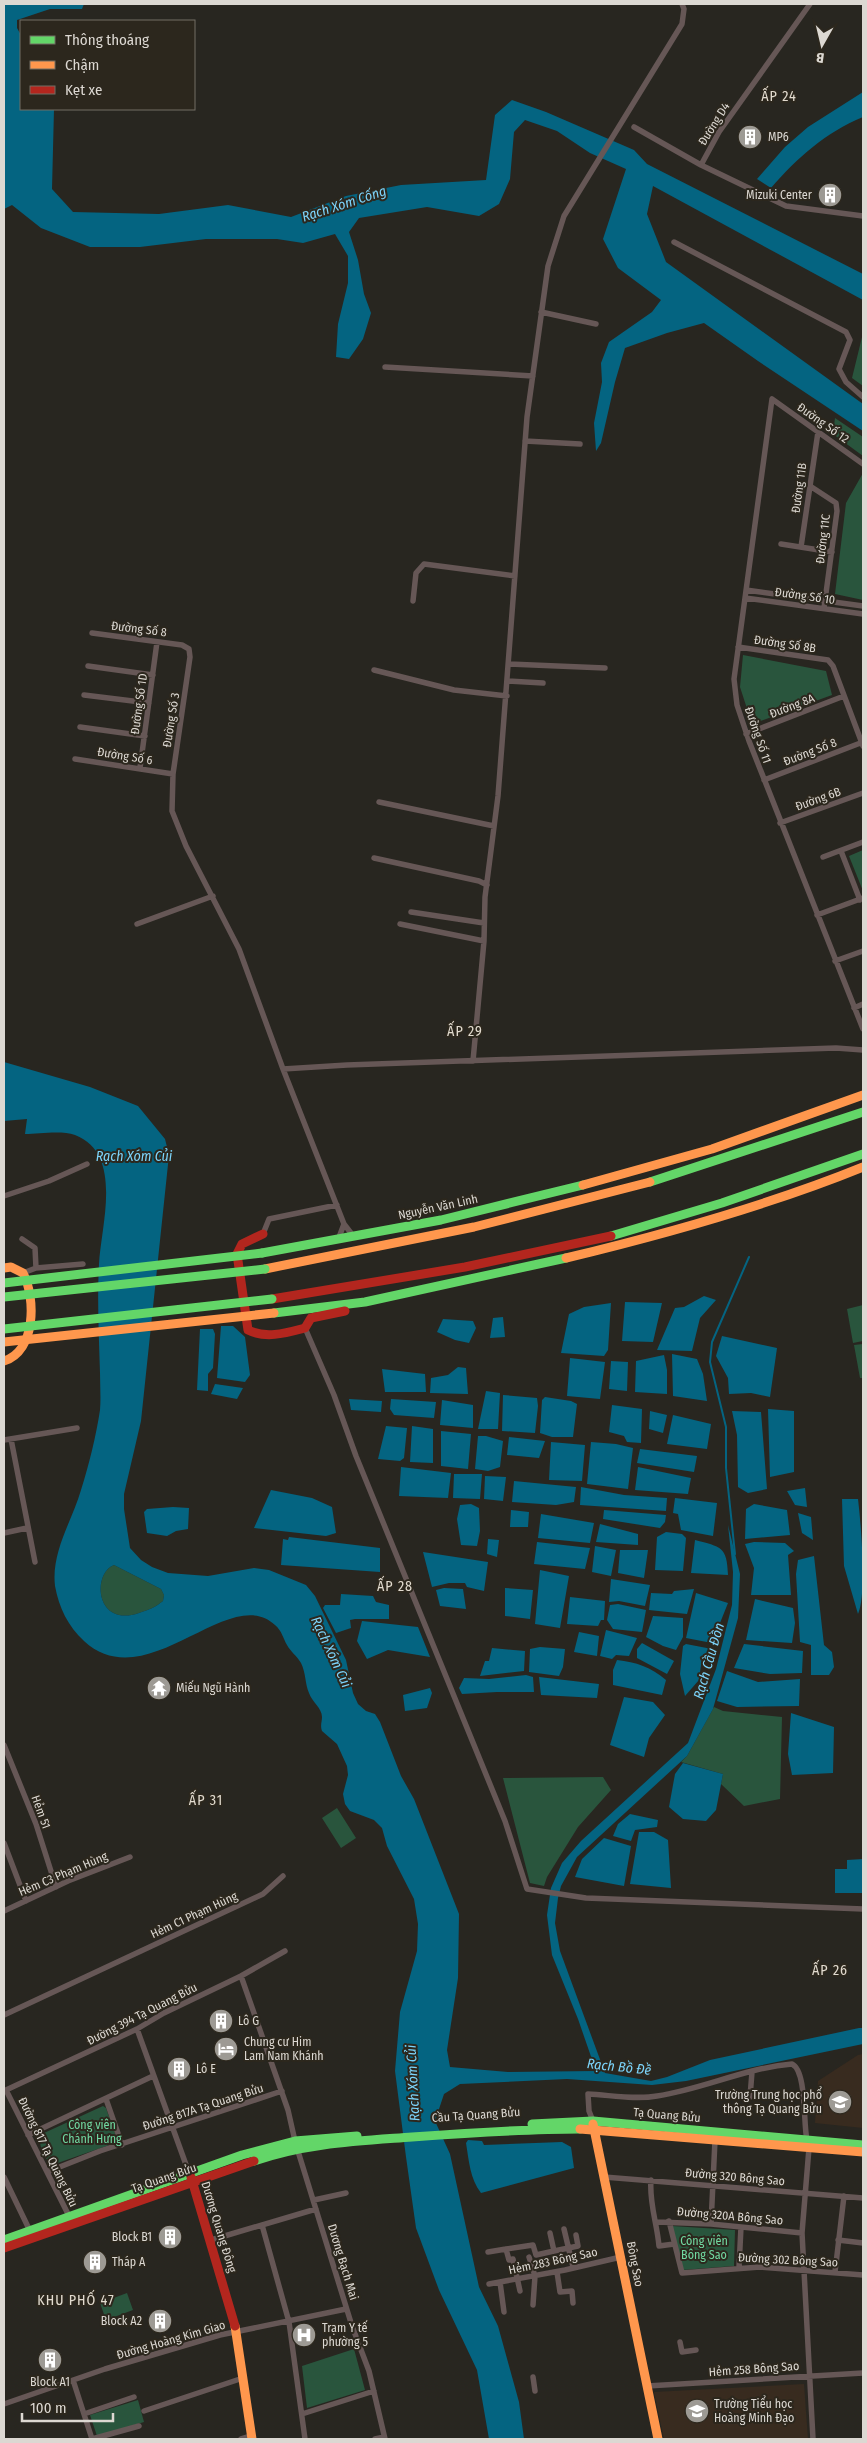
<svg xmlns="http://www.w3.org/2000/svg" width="867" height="2443" viewBox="0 0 867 2443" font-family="'Fira Sans Condensed',sans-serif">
<rect width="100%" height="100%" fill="#282620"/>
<path fill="#382b1f" d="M863 2054V2128L815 2123 818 2081 858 2055Z
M804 2384 808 2439H664L654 2392Z"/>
<path fill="#29553d" d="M863 333V386L852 378Z
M835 418 863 437V456L833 434Z
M863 473V600L835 594 846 503Z
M743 655 826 671 832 695 752 724 740 687Z
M863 850V891L849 856Z
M863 1305V1341L853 1343 847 1309Z
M863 1344V1378H860L854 1345Z
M114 1565 161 1589 164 1595 163 1601C156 1607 148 1610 139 1613 95 1628 92 1573 114 1565Z
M714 1707 723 1711 782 1717 780 1799 744 1806 721 1784 723 1774 681 1762 687 1756Z
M603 1777 611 1790 578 1827 547 1877 544 1886 530 1883 503 1778Z
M337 1808 356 1838 341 1848 322 1818Z
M103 2106 106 2108 117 2139 115 2143 52 2165C45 2159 39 2147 40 2138L44 2133Z
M672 2226 735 2230 734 2266 682 2270Z
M127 2293 133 2310 106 2320 100 2303Z
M354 2349 365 2390 307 2408 302 2366Z
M138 2400 144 2422 97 2436 90 2415Z"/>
<path fill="#046481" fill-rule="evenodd" d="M4 4H84L82 9H50L17 20V28L21 35V109H54L52 189 73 212 159 214 228 205 291 217 346 196 401 185 486 180 495 115 512 100 546 112 634 150 647 164 863 274V300L653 186 647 214 666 262 863 404V431L758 361 704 323 667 333 625 348 615 382 601 443 596 451 594 423 602 382 601 363 609 342 652 312 661 300 618 268 603 239 626 169 590 153 557 131 525 120 514 132 510 179 499 204 479 216 427 207 359 218 349 232 358 260 364 294 371 313 363 339 349 359 336 357 338 324 348 283V256L335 234 303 243 277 239H206L140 247H90L41 228 12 205 4 209Z
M863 92V117C825 133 798 157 771 188L757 179 785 147 808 127Z
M4 1062 90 1087 138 1106 165 1139 169 1155 141 1421 124 1494V1509L130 1548 141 1560 152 1567 168 1573 208 1576 254 1568 269 1570 306 1585 315 1596 346 1660 353 1693 358 1704 366 1711 375 1714 380 1722 401 1776 414 1799 459 1914 458 1978 447 2050 450 2067 508 2072 596 2071 578 2019 552 1955 547 1915 551 1888 562 1863 581 1841 688 1743 716 1669 732 1605 733 1572 728 1525 740 1574 738 1618 713 1709 687 1756 577 1857 561 1886 558 1898 555 1923 560 1951 605 2073 651 2081 667 2077 710 2060 859 2028H863V2044L686 2081 652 2085 567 2079 460 2084 444 2094 435 2121 450 2154 479 2287 498 2326 519 2402 524 2439H489L477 2370 439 2290 416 2228 406 2157 395 2071 400 2012 417 1951 418 1924 414 1899 387 1846 382 1828 374 1820 350 1811 345 1804 343 1794 348 1775 347 1766 337 1744 322 1731C320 1725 322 1722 322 1717 322 1708 312 1702 309 1693 305 1684 306 1673 301 1663 297 1656 290 1651 287 1645 283 1638 282 1631 275 1625 229 1582 147 1699 84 1641 68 1626 59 1608 55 1586 51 1552 72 1521 81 1490 89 1465 96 1436 100 1410 101 1398 100 1385 100 1373 99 1337 97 1300 99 1264 101 1225 124 1154 75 1135 61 1130 39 1134 25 1134L27 1119 4 1121ZM114 1565 161 1589 164 1595 163 1601C156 1607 148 1610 139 1613 95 1628 92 1573 114 1565Z
M704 1296 716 1300 700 1318 692 1351 657 1350 675 1308 684 1307Z
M625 1302 662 1303 653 1342 622 1341Z
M611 1303 608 1350 604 1356 561 1353 569 1314 584 1307Z
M503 1317 505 1337 490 1338 493 1318Z
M443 1319 473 1321 476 1328 469 1343 455 1340 437 1332Z
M221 1326H233L245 1337 250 1375 245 1382 217 1378Z
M200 1329H213L215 1334 213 1368 208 1374V1391L197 1390Z
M722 1336 777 1348 770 1397 751 1393 729 1394 728 1378 716 1356Z
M672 1354 697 1359 703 1374 707 1401 673 1396Z
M664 1355 667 1370V1394L635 1392 636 1361Z
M570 1358 605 1362 600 1399 567 1396Z
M611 1361 628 1362 627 1391 609 1389Z
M458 1367 466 1368 468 1394 430 1393 431 1378 448 1375Z
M382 1369 425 1374 426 1392H385Z
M215 1384 243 1388 237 1399 211 1394Z
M486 1391 500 1393 498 1429H478Z
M503 1395 537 1398 538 1406 535 1433 502 1431Z
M545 1397 571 1401 577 1404 573 1437H552L540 1433 542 1400Z
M349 1399 382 1401 381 1412 351 1410Z
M391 1399 436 1402 434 1418 394 1415 390 1409Z
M442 1400 473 1405V1428L440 1425Z
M612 1405 642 1409 641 1443 627 1442 624 1436 609 1432Z
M768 1409 794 1411V1472L770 1477Z
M650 1411 667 1415 663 1433 649 1429Z
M732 1411 761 1412 767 1489 748 1493 738 1487 737 1435Z
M673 1415 711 1424 707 1449 667 1444Z
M386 1426 407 1428 404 1458 400 1461 378 1459Z
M412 1426 433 1429V1463L410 1462Z
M441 1431 471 1434 468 1469 441 1466Z
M478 1436H486L503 1441 500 1467 488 1471 475 1469Z
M509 1437 545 1441 539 1458 507 1455Z
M551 1442 585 1445 582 1481 549 1480Z
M591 1442 616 1444 633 1448 628 1489 587 1484Z
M640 1449 697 1456 694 1472 637 1463Z
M401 1467 451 1473 448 1498 399 1496Z
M638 1467 691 1478 688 1494 635 1490Z
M454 1474H482L480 1499 453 1498Z
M485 1476 506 1477 503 1501 484 1499Z
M514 1481 576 1487 574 1502 556 1505 512 1502Z
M581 1487 624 1495 667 1498 666 1511 580 1505Z
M805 1488 807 1507 795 1505 787 1491Z
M271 1490 312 1498 332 1507 336 1533 326 1536 254 1528Z
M675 1498 717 1503 713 1536 681 1530 678 1514 673 1513Z
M842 1499H858C861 1524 867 1594 858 1614L844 1566Z
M471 1504 479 1508 480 1531 477 1546 461 1545 457 1519 460 1505Z
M754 1504 787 1510 790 1535 745 1539 746 1509Z
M173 1507 189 1508 188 1529 176 1531 167 1536 147 1533 144 1512 147 1509Z
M511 1510 529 1512 528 1527H510Z
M604 1510 666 1515 665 1522 660 1528 603 1519Z
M798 1513 811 1517 813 1540 802 1533Z
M541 1514 594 1523 590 1543 538 1538Z
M600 1524 638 1534V1545L596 1542Z
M666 1532 682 1534 686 1538 683 1571 655 1570 657 1537Z
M289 1537 380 1548V1572L281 1565 283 1539 288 1540Z
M488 1539 499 1540 497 1557 487 1554Z
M695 1540C721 1547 727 1546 728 1575L691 1573Z
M537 1542 590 1548 585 1569 534 1564Z
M754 1542 785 1543 794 1551 788 1555 791 1595H751L754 1568 745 1544Z
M595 1546 616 1550 611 1576 592 1572Z
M620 1550H648L644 1578 618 1573Z
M423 1552 488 1562 484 1591 467 1587 465 1583H449L432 1587Z
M814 1556 824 1645 832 1652 834 1667 829 1675H811V1645L800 1642 796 1574 798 1560Z
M540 1570 569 1576 560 1628 535 1624Z
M611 1579 650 1585 645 1606 619 1601 609 1602Z
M444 1588 463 1589 466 1609 440 1606 436 1590Z
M505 1588 533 1590 530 1619 505 1616Z
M694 1589 687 1614 649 1610 651 1593 672 1594 674 1591Z
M696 1593 728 1603 712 1643 686 1638Z
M341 1594 373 1596 376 1602 389 1605V1619H355L350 1620 351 1628 336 1633 323 1608 325 1605H340Z
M570 1597 605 1601 604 1620H601L598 1626 567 1624Z
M755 1599 793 1608 795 1623 792 1643 746 1640Z
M618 1604 646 1610 642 1632 613 1629 607 1620 610 1605Z
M653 1616 683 1618V1637L676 1650 663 1646 646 1637Z
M362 1621 418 1627 430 1657 388 1650 367 1659 357 1641Z
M606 1630 637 1638 629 1656 616 1655 612 1659 600 1656Z
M579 1632 599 1636 597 1656 574 1652Z
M642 1643 674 1661 667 1674 637 1658V1649Z
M686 1644 712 1649 701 1665 699 1680 685 1696 680 1674 683 1646Z
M744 1644 803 1651 802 1673 770 1674 734 1668Z
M540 1647 565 1649 563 1667 559 1676 529 1672 530 1649Z
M492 1648 525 1651 524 1671 480 1676 485 1661H489Z
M617 1660C636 1662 651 1667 666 1680L662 1695 613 1685V1670Z
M727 1671 758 1682 800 1679 799 1706 737 1707 717 1701Z
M526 1675 533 1677 534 1692H497L462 1694 459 1688 464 1678 489 1679Z
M539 1677 599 1684 597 1698 541 1695Z
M430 1688 432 1693 427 1708 405 1711 403 1695Z
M624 1697 653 1702 665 1715 649 1738 644 1757 610 1745Z
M791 1713 834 1727 833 1773 792 1775 788 1754Z
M683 1763 723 1774 716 1810 706 1821 683 1819 669 1807 675 1774Z
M630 1814 658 1820 657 1827 635 1830 631 1841 613 1836 618 1824Z
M639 1832H654L668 1840 671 1888 630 1884Z
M604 1838 631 1846 624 1886 575 1877 582 1859Z
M863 1859V1893H835V1869H847V1860Z
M468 2140 482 2141 484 2145 562 2142 571 2147 574 2168 481 2193C470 2179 469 2161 466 2143Z"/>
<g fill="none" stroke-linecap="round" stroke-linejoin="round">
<path stroke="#046481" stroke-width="2" d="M735 1554 726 1468V1427L710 1362 712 1342 749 1257"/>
<path stroke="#665756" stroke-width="5.5" d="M810 4 719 132 701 165 786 206 863 216
M634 127 701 165
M674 242 846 332 850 340 839 369 846 382 863 397
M541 312 596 324
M385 367 533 376
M525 441 580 444
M863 464 772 399 734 679 737 705 749 741 863 1029
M810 486 836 503 837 511 824 608
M781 544 832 552
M801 547 818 432
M746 590 863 606
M745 598 863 614
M413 601 416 573 424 564 515 576
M92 633 182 645 189 649 190 657 173 774 172 811 186 846 239 949 283 1069 344 1224 354 1237
M738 647 828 660 833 666 863 746
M509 664 605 668
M88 666 153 675
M374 670 454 690 507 696
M508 681 543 683
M84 695 149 703
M80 727 145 736
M746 734 844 696
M75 759 173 774
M140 768 157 642
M764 780 863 742
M379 802 494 826
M780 823 863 793
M841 851 860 900
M823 857 863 842
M374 858 479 881 487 885
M411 912 484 923
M817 915 863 898
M137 924 213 896
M400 924 484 941
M835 961 863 951
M854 1008 863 1004
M473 1061 484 941 485 897 498 796 527 417 548 266 564 216 682 24 684 9 682 4
M283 1069 347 1065 836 1048 863 1050
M4 1196 49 1181 87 1164
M263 1234 269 1219 337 1205
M22 1239 35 1248 36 1268 23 1273
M338 1240 344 1224
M36 1268 83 1264
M305 1328 334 1395 356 1456 505 1821 527 1889 586 1898 863 1909
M11 1439 35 1562
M4 1440 77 1428
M4 1533 27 1528
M4 1745 36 1824 56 1887
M4 1843 26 1901
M4 1911 68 1881 130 1857
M241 1976 288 2110 295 2141
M4 2015 263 1894 283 1876
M137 2029 189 2173
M750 2097 752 2072
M106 2099 122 2145
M593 2121 589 2111 588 2094C610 2095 635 2100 657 2096 703 2089 745 2068 792 2064 807 2071 803 2124 807 2140
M28 2135 153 2076
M297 2148 352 2326 369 2371 385 2439
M809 2148 802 2233 813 2439
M47 2172 100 2151 282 2091
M4 2177 30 2231
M604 2177 863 2198
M651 2180C649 2203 657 2223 659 2246L674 2244
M314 2200 346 2193
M70 2218 6 2090 137 2029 164 2013 241 1976 285 1951
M669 2221 682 2273 760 2267 863 2275
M657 2222 711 2224 802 2233
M711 2224 715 2140
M262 2225 289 2322 305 2439
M564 2229 573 2267
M550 2233 554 2251 578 2246 576 2235
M211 2240 316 2209
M838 2240 863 2243
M488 2252 506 2249
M529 2257 535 2276 533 2305
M739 2267 741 2227
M557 2272 560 2292 572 2291 573 2303
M835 2272 844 2196
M500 2282 504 2312
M489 2284 565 2270 621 2257
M520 2291 513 2259 509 2260 506 2249 533 2245 536 2255 554 2251
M680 2342 682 2352 696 2350
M533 2377 535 2391
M73 2380 92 2439
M647 2386 863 2373
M4 2404 105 2369 220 2335 346 2309
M144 2411 243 2378
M84 2414 134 2397
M302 2414 374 2391
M92 2439 139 2426
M241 2439 251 2436
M375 2439 384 2437"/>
<path stroke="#63d668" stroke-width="9" d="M650 1182 863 1112
M611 1236 722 1203 863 1154
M262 1253 441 1220 583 1185
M274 1313 365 1302 566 1258
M532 2124 593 2121 863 2145
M254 2161C305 2143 359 2141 412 2137 468 2133 524 2129 580 2129
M4 2240 242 2155 295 2141 357 2136"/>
<path stroke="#ff974d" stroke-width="9" d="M583 1185 712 1149 863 1095
M566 1258C666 1234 767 1206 863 1167
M4 1268 11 1267 23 1273C36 1298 36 1351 4 1361
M265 1269 474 1227 650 1182
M593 2124 658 2439
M580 2129 863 2152
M235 2326 252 2439"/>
<path stroke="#b3261e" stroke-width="9" d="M263 1234 242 1244 237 1254 248 1330C266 1339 286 1333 305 1328L311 1318 345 1311
M272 1299 465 1267 611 1236
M191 2177 235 2326
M4 2248 254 2161"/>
<path stroke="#63d668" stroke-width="9" d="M4 1283 262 1253
M4 1297 265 1269
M4 1329 272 1299"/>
<path stroke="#ff974d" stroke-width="9" d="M4 1342 274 1313"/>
</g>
<defs>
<g id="building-disc" transform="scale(1.25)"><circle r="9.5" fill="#9d9a94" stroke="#2c271d"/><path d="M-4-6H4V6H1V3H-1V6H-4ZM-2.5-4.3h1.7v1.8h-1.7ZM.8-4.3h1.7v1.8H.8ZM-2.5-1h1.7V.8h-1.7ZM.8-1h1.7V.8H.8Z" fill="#fff"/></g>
<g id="temple-disc" transform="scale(1.25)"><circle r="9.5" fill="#9d9a94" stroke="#2c271d"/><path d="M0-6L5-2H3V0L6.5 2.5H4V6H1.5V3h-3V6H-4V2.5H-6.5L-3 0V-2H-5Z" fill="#fff"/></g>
<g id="hotel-disc" transform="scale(1.25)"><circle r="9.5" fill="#9d9a94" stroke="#2c271d"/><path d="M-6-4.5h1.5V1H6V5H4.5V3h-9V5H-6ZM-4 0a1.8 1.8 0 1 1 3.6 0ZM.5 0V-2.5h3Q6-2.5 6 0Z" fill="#fff"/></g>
<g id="school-disc" transform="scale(1.25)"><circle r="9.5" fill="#9d9a94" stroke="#2c271d"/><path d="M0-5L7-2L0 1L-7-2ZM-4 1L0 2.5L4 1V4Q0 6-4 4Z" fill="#fff"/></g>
<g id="hospital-disc" transform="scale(1.25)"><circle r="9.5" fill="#9d9a94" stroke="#2c271d"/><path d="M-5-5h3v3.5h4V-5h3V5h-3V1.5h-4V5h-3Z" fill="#fff"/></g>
</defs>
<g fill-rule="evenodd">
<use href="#building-disc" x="750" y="137"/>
<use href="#building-disc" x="830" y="195"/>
<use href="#temple-disc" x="159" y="1688"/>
<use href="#building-disc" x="221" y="2021"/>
<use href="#hotel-disc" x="226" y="2049"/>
<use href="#building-disc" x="179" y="2069"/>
<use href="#school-disc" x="840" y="2102"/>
<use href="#building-disc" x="170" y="2237"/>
<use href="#building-disc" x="95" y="2262"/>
<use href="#building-disc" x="160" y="2321"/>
<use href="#hospital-disc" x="304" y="2335"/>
<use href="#building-disc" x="50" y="2360"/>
<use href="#school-disc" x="697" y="2411"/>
</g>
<g text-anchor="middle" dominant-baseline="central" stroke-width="4" stroke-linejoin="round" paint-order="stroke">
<g font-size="12" fill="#dcd8d2" stroke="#2c271d">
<text transform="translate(714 124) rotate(-58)">Đường D4</text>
<text transform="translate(823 423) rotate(35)">Đường Số 12</text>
<text transform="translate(799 488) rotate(-82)">Đường 11B</text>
<text transform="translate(823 539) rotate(-83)">Đường 11C</text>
<text transform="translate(805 596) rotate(8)">Đường Số 10</text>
<text transform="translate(139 629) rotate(7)">Đường Số 8</text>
<text transform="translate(785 644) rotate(8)">Đường Số 8B</text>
<text transform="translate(139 704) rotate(-82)">Đường Số 1D</text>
<text transform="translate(792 706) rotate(-21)">Đường 8A</text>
<text transform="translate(171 720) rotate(-81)">Đường Số 3</text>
<text transform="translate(758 735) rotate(71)">Đường Số 11</text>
<text transform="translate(810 752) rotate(-21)">Đường Số 8</text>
<text transform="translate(125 756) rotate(9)">Đường Số 6</text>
<text transform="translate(818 799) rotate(-20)">Đường 6B</text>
<text transform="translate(438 1207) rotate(-12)">Nguyễn Văn Linh</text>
<text transform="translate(41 1812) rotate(70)">Hẻm 51</text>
<text transform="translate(63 1874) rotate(-23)">Hẻm C3 Phạm Hùng</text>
<text transform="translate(194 1915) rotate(-25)">Hẻm C1 Phạm Hùng</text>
<text transform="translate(142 2014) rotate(-27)">Đường 394 Tạ Quang Bửu</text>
<text transform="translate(203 2107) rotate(-18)">Đường 817A Tạ Quang Bửu</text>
<text transform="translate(476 2115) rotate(-4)">Cầu Tạ Quang Bửu</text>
<text transform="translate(667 2115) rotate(5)">Tạ Quang Bửu</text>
<text transform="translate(48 2152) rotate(64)">Đường 817 Tạ Quang Bửu</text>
<text transform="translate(735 2177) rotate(5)">Đường 320 Bông Sao</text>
<text transform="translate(164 2178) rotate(-19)">Tạ Quang Bửu</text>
<text transform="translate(730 2216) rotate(5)">Đường 320A Bông Sao</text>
<text transform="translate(219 2227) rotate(73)">Dương Quang Đông</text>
<text transform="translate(788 2260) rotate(3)">Đường 302 Bông Sao</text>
<text transform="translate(553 2261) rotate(-12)">Hẻm 283 Bông Sao</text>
<text transform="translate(343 2262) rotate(73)">Dương Bạch Mai</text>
<text transform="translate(635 2264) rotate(79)">Bông Sao</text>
<text transform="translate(171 2340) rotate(-16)">Đường Hoàng Kim Giao</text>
<text transform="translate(754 2369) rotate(-4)">Hẻm 258 Bông Sao</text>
</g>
<g font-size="12" fill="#dcd8d2" stroke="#2c271d" text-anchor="start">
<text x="768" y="137">MP6</text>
<text x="812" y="195" text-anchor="end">Mizuki Center</text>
<text x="176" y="1688">Miếu Ngũ Hành</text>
<text x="238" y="2021">Lô G</text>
<text x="244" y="2042">Chung cư Him<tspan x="244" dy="14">Lam Nam Khánh</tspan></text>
<text x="196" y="2069">Lô E</text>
<text x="822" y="2095" text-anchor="end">Trường Trung học phổ<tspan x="822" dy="14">thông Tạ Quang Bửu</tspan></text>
<text x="152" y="2237" text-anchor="end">Block B1</text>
<text x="112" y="2262">Tháp A</text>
<text x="142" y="2321" text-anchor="end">Block A2</text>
<text x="322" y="2328">Trạm Y tế<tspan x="322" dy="14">phường 5</tspan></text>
<text x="50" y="2382" text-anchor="middle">Block A1</text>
<text x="714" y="2404">Trường Tiểu học<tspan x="714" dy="14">Hoàng Minh Đạo</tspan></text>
</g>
<g font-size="12" fill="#71d9a2" stroke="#2c271d">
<text x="92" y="2125">Công viên<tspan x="92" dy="14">Chánh Hưng</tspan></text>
<text x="704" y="2241">Công viên<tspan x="704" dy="14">Bông Sao</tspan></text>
</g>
<g font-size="14" letter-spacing="1" fill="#e2dbcf" stroke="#2c271d">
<text x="779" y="96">ẤP 24</text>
<text x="465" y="1031">ẤP 29</text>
<text x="395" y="1586">ẤP 28</text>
<text x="206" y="1800">ẤP 31</text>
<text x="830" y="1970">ẤP 26</text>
<text x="76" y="2300">KHU PHỐ 47</text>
</g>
<g font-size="14" font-style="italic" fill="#7cd4fb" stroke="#2c271d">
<text transform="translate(344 204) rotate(-18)">Rạch Xóm Cống</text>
<text x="134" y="1156">Rạch Xóm Củi</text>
<text transform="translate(331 1652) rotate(65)">Rạch Xóm Củi</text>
<text transform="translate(709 1661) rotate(-74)">Rạch Cầu Đồn</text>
<text transform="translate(619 2067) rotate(6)">Rạch Bồ Đề</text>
<text transform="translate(413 2083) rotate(-93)">Rạch Xóm Củi</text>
</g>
</g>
<rect width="867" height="2443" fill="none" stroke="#dcd8d2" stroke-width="10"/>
<rect x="20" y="20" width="175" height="90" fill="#2c271d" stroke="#726e65"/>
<rect x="30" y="36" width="25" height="8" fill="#63d668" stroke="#726e65"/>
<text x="65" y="45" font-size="15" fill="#dcd8d2">Thông thoáng</text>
<rect x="30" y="61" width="25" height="8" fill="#ff974d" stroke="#726e65"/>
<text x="65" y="70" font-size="15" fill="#dcd8d2">Chậm</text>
<rect x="30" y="86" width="25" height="8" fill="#b3261e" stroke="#726e65"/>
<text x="65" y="95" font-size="15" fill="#dcd8d2">Kẹt xe</text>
<g transform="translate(822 45) rotate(188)" stroke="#2c271d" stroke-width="4" paint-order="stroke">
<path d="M0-4L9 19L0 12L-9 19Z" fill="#dcd8d2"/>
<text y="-8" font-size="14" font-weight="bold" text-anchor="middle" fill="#dcd8d2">B</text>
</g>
<path d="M22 2413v8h91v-8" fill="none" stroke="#dcd8d2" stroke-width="2.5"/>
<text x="30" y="2413" font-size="15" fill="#dcd8d2" stroke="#2c271d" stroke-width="4" paint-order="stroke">100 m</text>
</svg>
